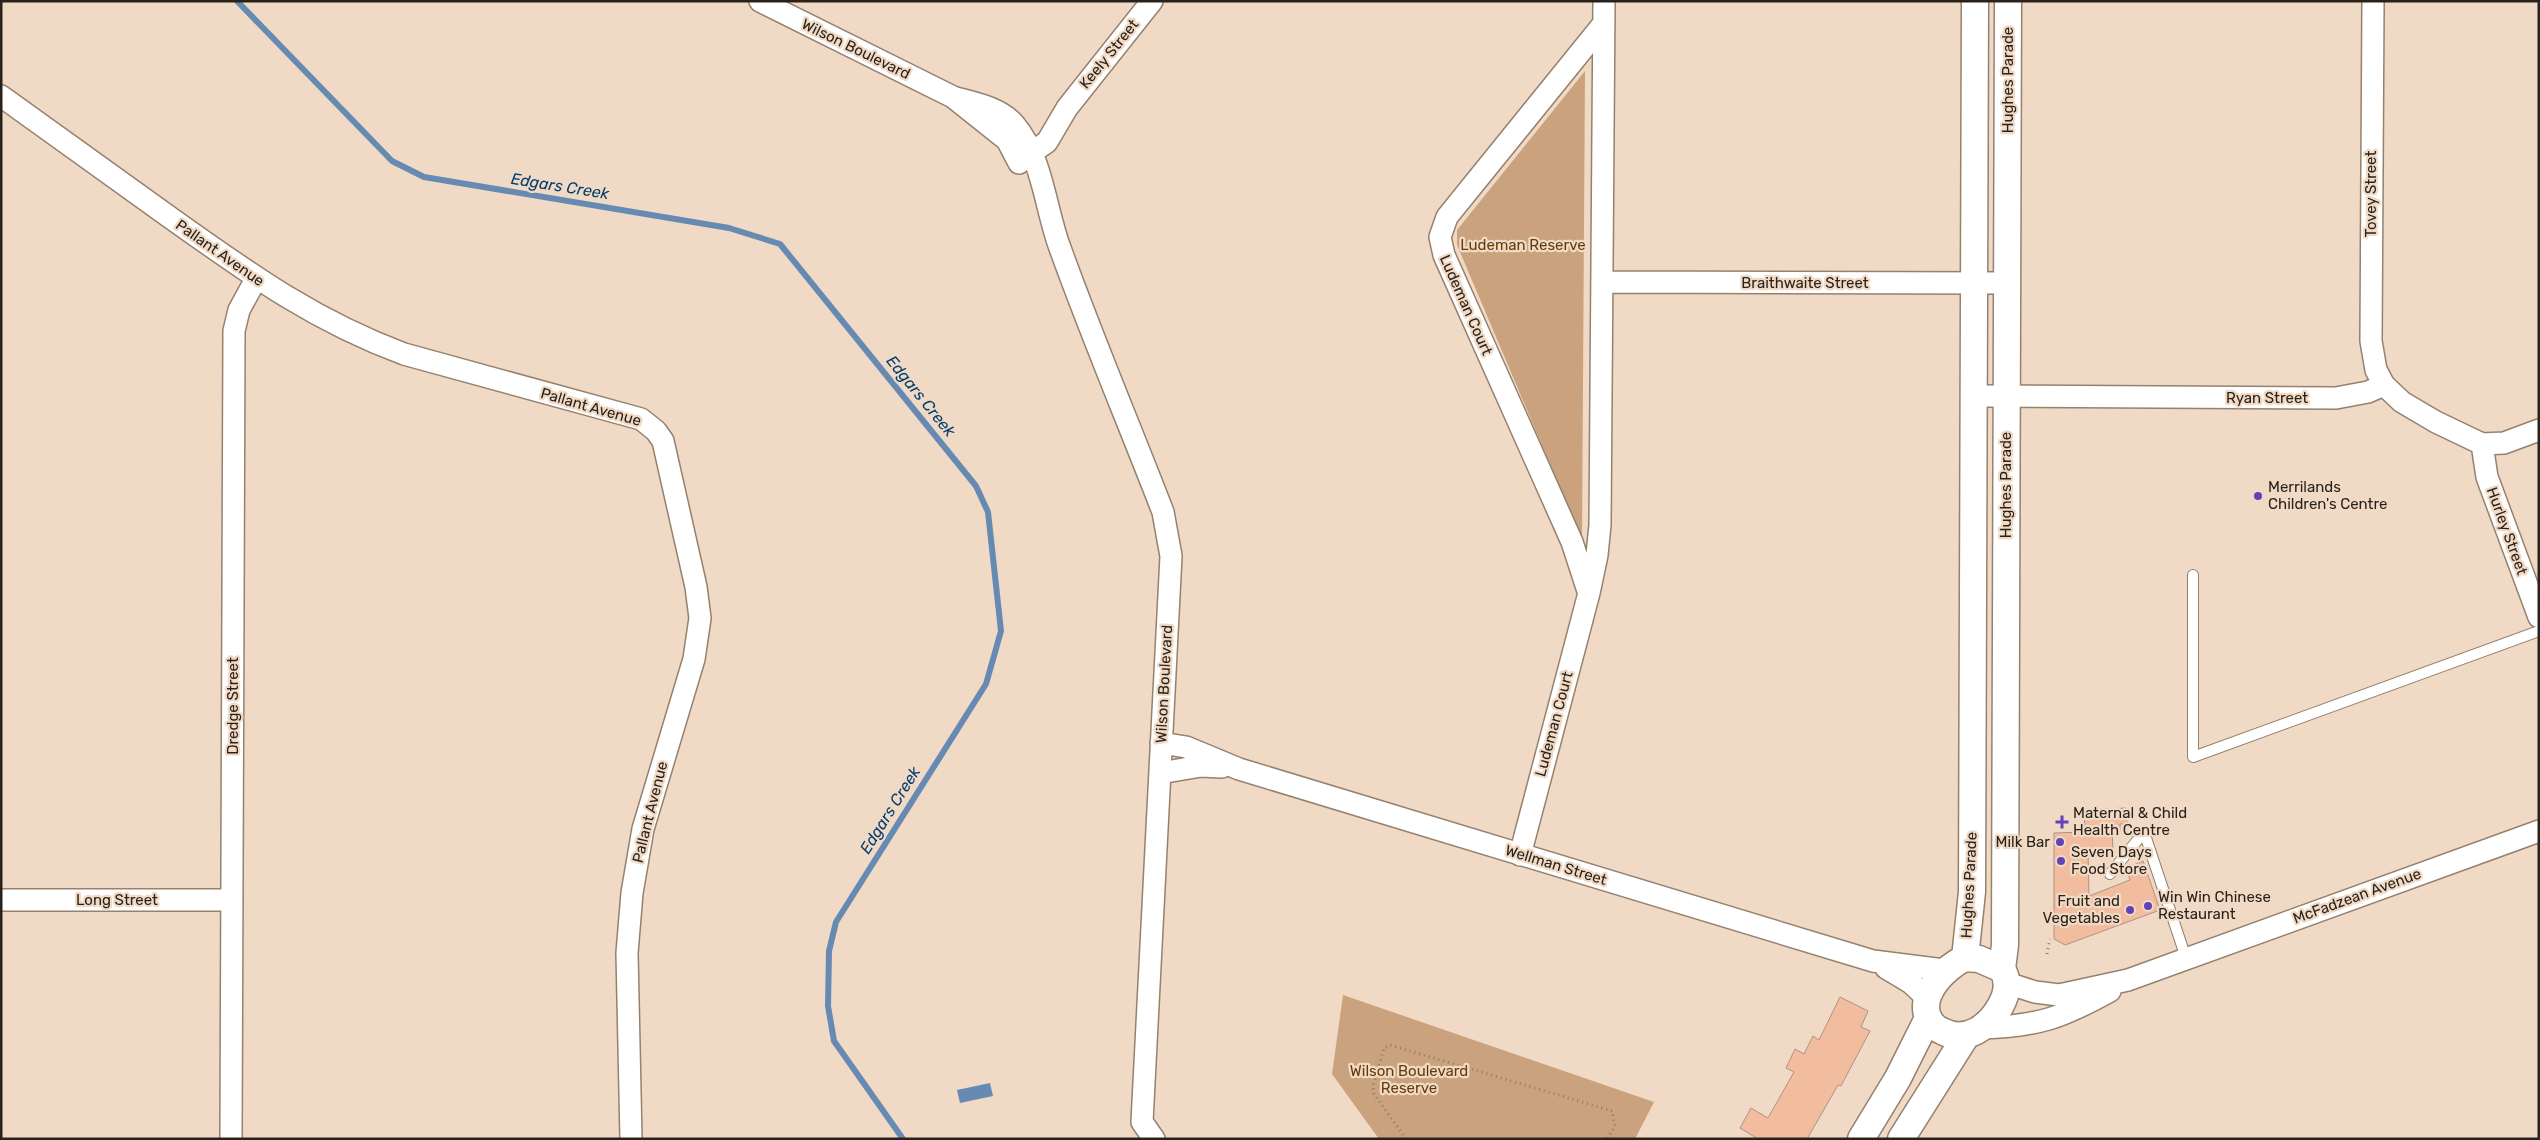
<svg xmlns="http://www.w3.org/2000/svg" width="2540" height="1140" viewBox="0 0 2540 1140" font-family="Rubik,sans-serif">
<rect width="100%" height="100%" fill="#f0dac5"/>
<path fill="#caa37e" d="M1585 71 1582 540 1457 245V230Z
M1343 995 1654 1102 1635 1139H1379L1332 1074Z"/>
<path fill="#668ab2" d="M990 1083 993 1096 960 1103 957 1090Z"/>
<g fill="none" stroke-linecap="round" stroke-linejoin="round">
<path stroke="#668ab2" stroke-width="6" d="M237 1 392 161 424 177 729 228 780 244 976 486 988 512 1001 631 986 684 836 922 829 951 828 1006 834 1041 903 1139"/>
</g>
<path fill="#f2bc9f" stroke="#ad9385" d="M2126 808 2127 824H2120V831H2112L2113 849 2088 850 2089 896 2130 880 2126 868 2143 861 2160 910 2065 945 2054 939V833L2085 832 2084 810Z
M1840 997 1868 1011 1861 1027 1870 1031 1841 1086 1838 1085 1807 1139H1758L1740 1128 1751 1108 1768 1118 1794 1072 1786 1068 1795 1049 1804 1054 1813 1036 1819 1040Z"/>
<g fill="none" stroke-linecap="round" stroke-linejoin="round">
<g stroke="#95816e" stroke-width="12">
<path id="service" d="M2193 575V757L2539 631
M2110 874 2144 832 2186 958"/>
</g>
<g stroke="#95816e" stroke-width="24">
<path id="minor" d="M760 1 953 97 1007 140 1019 163
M2373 1 2371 341 2376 370 2384 385
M1 96C57 136 113 176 168 216 247 272 312 320 404 354L641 419 656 431 663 441 696 587 700 618 694 659 643 829 632 893 627 953 631 1139
M953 97C974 103 999 107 1014 124 1043 158 1045 208 1060 248 1092 337 1129 424 1163 512L1171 556 1142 1122 1154 1139
M1017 154 1031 153 1047 142 1067 108 1152 1
M1602 282 2008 283
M1974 396 2336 398 2368 392 2384 385 2402 402 2436 422 2482 444 2504 443 2539 430
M2482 444 2487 477 2539 617
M1588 591 1572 542 1444 255 1440 237 1447 217 1604 23
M1161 743 1186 747 1239 769 1873 961 1944 970
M1160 773 1201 766 1222 767
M1520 855 1589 593 1597 555 1600 525 1604 1
M1 900H232
M1886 968 1911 983 1928 999
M2007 983 2035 992 2059 995 2128 980 2539 831
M1982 1028C2039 1026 2061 1018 2110 991
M231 1139 234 331 239 310 256 279"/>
</g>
<g stroke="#95816e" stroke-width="29">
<path id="tertiary" d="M1965 958 1972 892 1975 1
M1965 958 1979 959 2002 969C2009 980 2007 994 2001 1005 1989 1027 1966 1044 1942 1031 1937 1029 1933 1026 1930 1021 1915 997 1945 967 1965 958Z
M2002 969 2005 945 2008 1
M1861 1139 1898 1078 1928 1018
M1901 1139 1966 1036"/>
</g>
<path stroke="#8b7c6e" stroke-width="3" stroke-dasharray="1 4" stroke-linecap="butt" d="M2047 954 2050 939
M1406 1139 1374 1094 1373 1086 1384 1048 1390 1045 1612 1111 1615 1126 1607 1139"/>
<use href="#service" stroke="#fff" stroke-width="10"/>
<use href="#minor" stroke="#fff" stroke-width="21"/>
<use href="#tertiary" stroke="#fff" stroke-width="26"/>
</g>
<g fill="#6441b9" stroke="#f0dac5" stroke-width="2">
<circle cx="2258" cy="496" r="5"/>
<path d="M2059.5 814.5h5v5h5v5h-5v5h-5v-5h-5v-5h5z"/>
<circle cx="2060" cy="842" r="5"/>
<circle cx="2061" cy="861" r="5"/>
<circle cx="2148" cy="906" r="5"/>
<circle cx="2130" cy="910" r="5"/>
</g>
<g text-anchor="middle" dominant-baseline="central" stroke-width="4.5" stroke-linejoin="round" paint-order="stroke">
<g font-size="15" fill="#2a221a" stroke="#f0dac5">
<text transform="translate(856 49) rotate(26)">Wilson Boulevard</text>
<text transform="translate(1109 54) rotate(-51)">Keely Street</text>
<text transform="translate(2008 80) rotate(-90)">Hughes Parade</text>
<text transform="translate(2371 194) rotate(-90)">Tovey Street</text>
<text transform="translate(220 253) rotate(35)">Pallant Avenue</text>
<text x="1805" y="283">Braithwaite Street</text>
<text transform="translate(1466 305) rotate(66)">Ludeman Court</text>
<text x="2267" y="398">Ryan Street</text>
<text transform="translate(591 407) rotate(16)">Pallant Avenue</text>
<text transform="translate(2006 485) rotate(-90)">Hughes Parade</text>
<text transform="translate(2507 531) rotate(70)">Hurley Street</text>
<text transform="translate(1164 684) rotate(-87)">Wilson Boulevard</text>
<text transform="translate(233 706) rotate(-90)">Dredge Street</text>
<text transform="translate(1554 724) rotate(-75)">Ludeman Court</text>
<text transform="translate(650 812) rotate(-76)">Pallant Avenue</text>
<text transform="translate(1556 865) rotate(17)">Wellman Street</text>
<text transform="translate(1969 885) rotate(-87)">Hughes Parade</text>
<text transform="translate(2357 896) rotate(-20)">McFadzean Avenue</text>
<text x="117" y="900">Long Street</text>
</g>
<g font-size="15" fill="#643c09" stroke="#f0dac5">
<text x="1523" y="245">Ludeman Reserve</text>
<text x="1409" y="1071">Wilson Boulevard<tspan x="1409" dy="17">Reserve</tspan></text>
</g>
<g font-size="15" fill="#2a221a" stroke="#f0dac5" text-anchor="start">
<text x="2268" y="487">Merrilands<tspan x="2268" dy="17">Children's Centre</tspan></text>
<text x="2073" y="813">Maternal &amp; Child<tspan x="2073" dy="17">Health Centre</tspan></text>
<text x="2050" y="842" text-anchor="end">Milk Bar</text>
<text x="2071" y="852">Seven Days<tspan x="2071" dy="17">Food Store</tspan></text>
<text x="2158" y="897">Win Win Chinese<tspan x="2158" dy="17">Restaurant</tspan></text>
<text x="2120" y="901" text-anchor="end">Fruit and<tspan x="2120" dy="17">Vegetables</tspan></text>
</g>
<g font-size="16" font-style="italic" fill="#023d6f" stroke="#f0dac5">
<text transform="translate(560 186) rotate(9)">Edgars Creek</text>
<text transform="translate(921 396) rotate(51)">Edgars Creek</text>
<text transform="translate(890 810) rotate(-58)">Edgars Creek</text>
</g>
</g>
<rect width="2540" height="1140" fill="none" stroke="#2a221a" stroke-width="5"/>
</svg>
